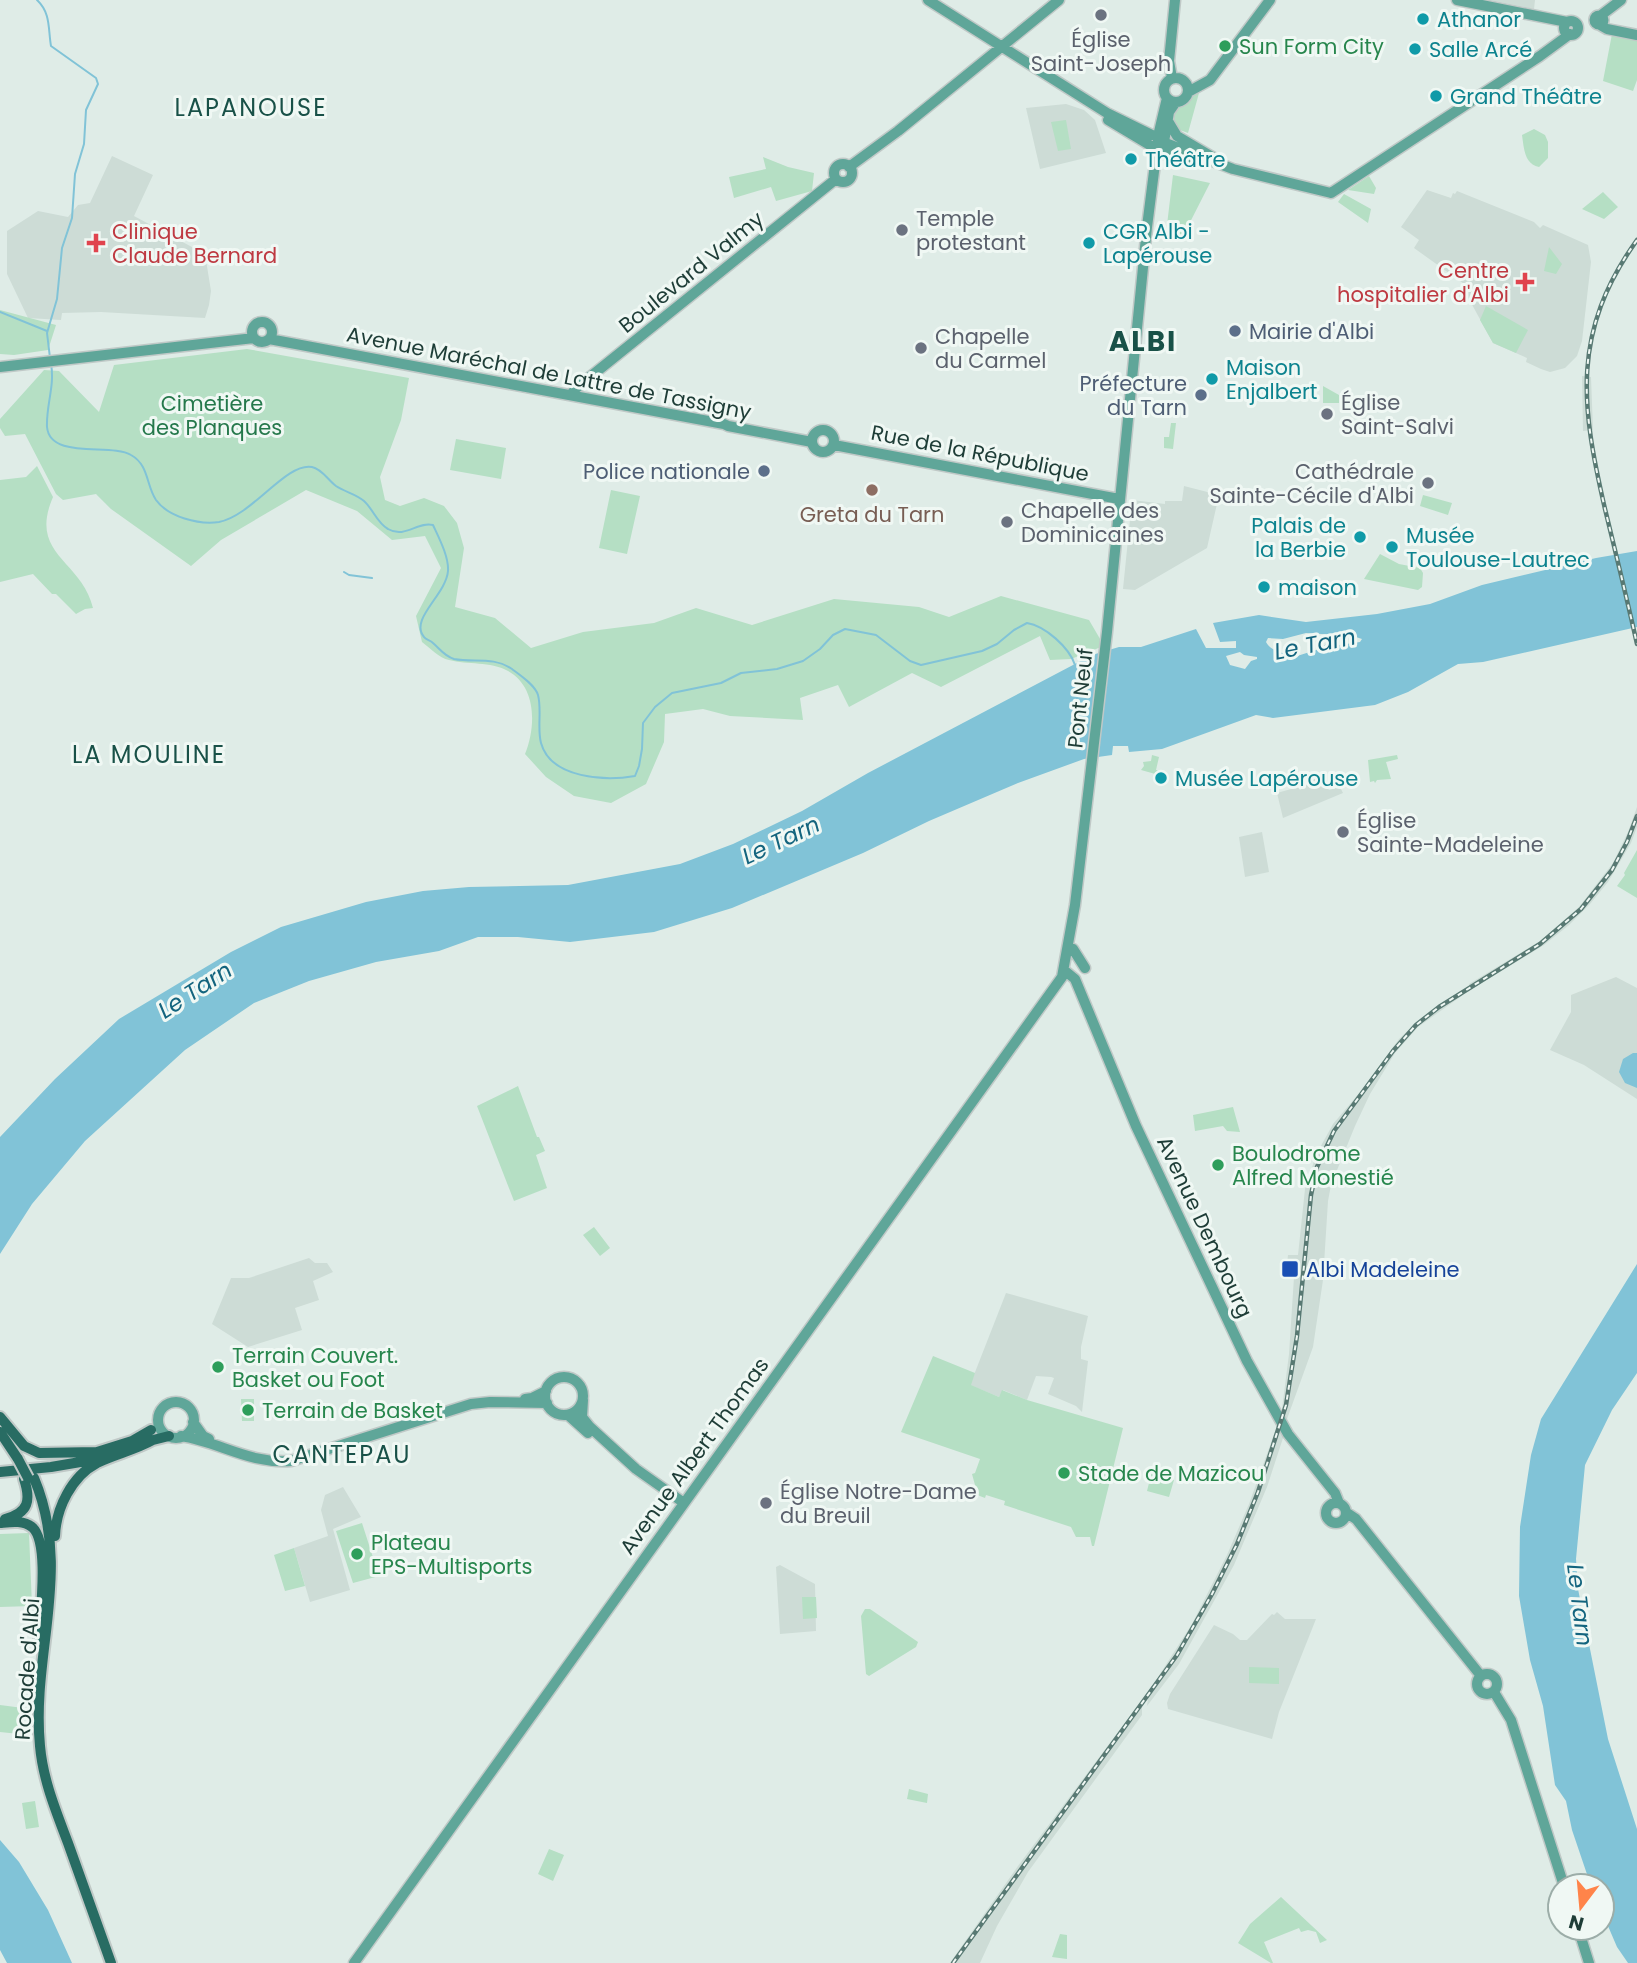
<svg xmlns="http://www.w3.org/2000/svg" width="1637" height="1963" viewBox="0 0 1637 1963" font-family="Poppins,sans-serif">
<rect width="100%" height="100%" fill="#dfece7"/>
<path fill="#cddcd6" d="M1490 0H1535L1534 9Z
M1066 104 1084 110 1095 120 1106 153 1040 169 1026 108Z
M112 156 153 175 134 216 205 254 211 291 209 305 205 318 101 312 62 313 61 320 28 318 7 274V231L38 211 68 217 78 205 90 203Z
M1427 190 1451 198 1453 193 1455 194 1457 191 1534 222 1540 228 1543 225 1588 245 1591 262 1582 341 1577 356 1565 368 1550 372 1541 369 1526 362 1527 358 1493 343 1464 290 1467 286 1414 248 1419 240 1401 227Z
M1582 376 1591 377 1593 430 1583 431Z
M1184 486 1219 495 1207 548 1135 590 1123 589 1132 500 1165 504V501H1182Z
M1316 778 1318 782 1321 779 1329 790 1340 787 1343 793 1283 818 1277 793 1298 787 1300 790Z
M1637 807V827L1631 843 1608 882 1590 904 1569 925 1544 945 1470 990 1469 984 1540 941 1579 907 1613 863 1628 832Z
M1262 832 1269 872 1245 877 1239 837Z
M1616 977 1637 988V1099L1584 1065 1550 1050 1571 1012V995Z
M1462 990 1463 995 1418 1027 1395 1053 1370 1094 1355 1126 1331 1185 1328 1201 1323 1280 1313 1347 1287 1419 1281 1417 1289 1354 1294 1277 1286 1276 1288 1255H1298L1305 1189 1316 1155 1333 1124 1361 1091 1399 1039 1420 1019Z
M309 1258 315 1263H327L333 1272 313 1281 319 1300 295 1308 302 1330 248 1347 212 1324 231 1278H249Z
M1006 1293 1088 1316 1081 1347V1359L1088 1361 1082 1412 1076 1406 1048 1394 1054 1378 1051 1377 1036 1376 1027 1400 1003 1390 999 1397 970 1385Z
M1277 1426 1284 1435 1267 1487 1234 1565 1179 1664 1147 1706 1149 1691 1192 1624 1227 1555 1249 1504Z
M343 1487 361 1517 333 1529 350 1590 310 1602 294 1548 328 1536 321 1510 325 1495Z
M780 1565 815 1584 816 1631 780 1634 776 1567Z
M1277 1612 1285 1619H1316L1279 1712 1272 1739 1168 1709 1167 1703 1170 1694 1214 1625 1233 1634 1240 1640H1247L1272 1614 1274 1615Z
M1142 1700V1715L1028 1872 997 1926 980 1963H954L952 1960 1018 1866Z"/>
<path fill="#b5dfc4" d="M1612 34 1637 40V80L1633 91 1603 81Z
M1199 93 1188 133 1172 127 1175 105Z
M1066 120 1071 149 1058 151 1051 122Z
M1534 129 1545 135 1548 142V158L1539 167C1524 164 1524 148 1522 135Z
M763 157 788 167 814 173 812 191 776 201 771 187 734 198 729 177 766 169Z
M1173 175 1210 183 1183 236 1166 233Z
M1369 176 1376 188 1374 194 1348 190Z
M1603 192 1618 207 1604 219 1582 209Z
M1344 194 1371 209 1368 223 1338 202Z
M1549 247 1562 264 1556 274 1544 271Z
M1486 306 1528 330 1516 353 1493 343 1480 320Z
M0 310 56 325 48 350 14 355 0 354Z
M247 349 409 378 401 420 380 477 385 500 400 506 424 498 444 506 457 523 464 548 455 607 495 618 531 648 583 632 654 623 696 608 752 625 834 599 919 607 949 617 1001 596 1089 620 1103 644 1106 645 1071 659 1050 660 1040 636 941 687 912 673 849 707 838 685 800 698 803 720 730 716 703 709 665 714 664 742 646 784 611 803 574 796 546 777 525 754C536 727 537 687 508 671 490 661 468 665 449 660 439 658 430 648 422 642L416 616 441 568 425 536 392 540 357 511 306 490 221 540 191 566 111 509 96 494 63 500 56 494 25 434 5 436 0 428V419L44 370 59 371 99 412 114 365Z
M1323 386 1339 395V403H1323Z
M1171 423H1176L1173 449 1164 448V437H1169Z
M456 439 506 448 501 479 450 470Z
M37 466 53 497C28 555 81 559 93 608L85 609 76 614 56 594H52L33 574 0 582V480L26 477Z
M611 490 640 496 627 554 599 548Z
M1423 495 1452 503 1448 515 1420 506Z
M1380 554 1399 564 1420 568 1423 573 1422 587 1418 590 1364 579Z
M1152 755 1159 757 1156 770 1167 773 1166 777 1141 770 1144 766 1143 762 1151 761Z
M1397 755 1398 759 1386 762 1391 779 1377 780 1375 783 1374 781 1370 782 1368 760Z
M1637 850V898L1617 886 1625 875 1624 873Z
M518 1086 537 1137H539L545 1151 536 1155 547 1188 514 1201 477 1106Z
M1233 1107 1240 1132 1227 1131 1223 1126 1195 1131 1193 1115Z
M594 1227 610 1248 600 1256 583 1235Z
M933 1356 975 1373 971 1385 999 1397 1002 1390 1027 1400 1123 1428 1094 1546H1092L1090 1537H1076L1071 1527 1004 1505 1005 1501 986 1495 985 1498 972 1493 975 1485 972 1474 975 1473 980 1459 901 1432Z
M241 1399H254V1421H242Z
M1152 1471 1158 1472V1476L1166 1478 1167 1475 1172 1476 1171 1479 1174 1480 1169 1497 1147 1491Z
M362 1523 379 1576 353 1583 336 1531Z
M29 1533 32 1606 0 1607V1534Z
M294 1548 305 1586 285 1591 274 1555Z
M802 1597H816L817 1618 803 1619Z
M865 1609H870L918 1642 916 1647 869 1676 866 1674 861 1616Z
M1249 1667 1279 1668V1684L1249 1683Z
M0 1705 23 1708 19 1734 0 1732Z
M909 1789 928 1794 927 1803 907 1799Z
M35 1801 39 1827 26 1829 22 1803Z
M549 1849 564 1855 553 1881 538 1874Z
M1281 1897 1327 1940 1320 1943 1316 1932 1308 1930 1301 1932 1299 1928 1264 1942 1273 1963H1271L1238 1943 1250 1924Z
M1060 1934 1067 1935V1959L1052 1957Z"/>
<path fill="#81c3d7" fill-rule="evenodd" d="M1637 551V627L1483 662 1458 664 1408 692 1375 705 1273 718 1256 715 1162 749 1129 752 1128 746H1113L1112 755 1084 759 1018 783 929 821 863 853 732 908 654 932 570 942 518 937H478L439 951 376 962 309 981 254 1003 185 1050 85 1141 32 1204 0 1254V1137L55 1079 119 1019 231 952 281 927 366 902 423 891 469 887 568 885 680 864 733 844 802 811 868 773 1092 655 1119 647H1141L1196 629 1206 648H1236V641L1220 642 1213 623 1259 615 1306 622 1377 614 1430 604 1482 585 1596 558ZM1306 633 1353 636 1362 639 1360 642 1339 645 1328 643 1319 649 1291 658C1283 651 1271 652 1266 642L1268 638 1283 639ZM1240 652 1244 655 1257 657V659L1251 661 1245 669 1230 665 1226 656Z
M1633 1053H1637V1088L1625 1083 1619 1072 1623 1059Z
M1637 1264V1373L1612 1410 1585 1465 1576 1559 1578 1589 1608 1739 1637 1829V1963H1628L1617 1947 1602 1912V1886H1591L1572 1830 1566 1801 1555 1785 1543 1706 1530 1660 1519 1596 1520 1527 1531 1455 1541 1419Z
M0 1840 19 1862 48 1910 72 1963H7L0 1950Z"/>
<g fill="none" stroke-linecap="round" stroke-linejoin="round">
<path stroke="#81c3d7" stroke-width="2" d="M37 0C51 13 48 29 51 46L96 78 98 84 86 110 84 144 75 174 72 218 62 248 57 299 47 333 50 358
M0 312 47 331
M51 364C55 386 46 405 47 427 50 460 111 443 131 455 149 465 146 485 156 500 168 517 199 525 219 522 252 516 286 462 312 467 322 469 328 480 336 486 345 492 356 494 364 501 373 509 377 523 388 529 405 539 418 521 433 525 439 538 449 557 448 571 446 595 409 619 424 637 426 640 430 640 433 643 440 649 444 656 454 659 474 663 493 656 512 669 520 675 535 685 538 695 542 710 537 728 541 743 551 779 606 781 635 776L639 766 642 749 643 723 655 707 672 693 721 683 741 673 777 669 803 661 820 649 833 635 845 629 876 635 910 661 921 665 982 651 997 644 1014 630 1027 623C1045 626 1069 647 1075 665
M344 572 349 575 372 578"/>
<g stroke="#c0c9c7" stroke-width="13">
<path id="major" d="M928 0 1107 113 1152 135
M1457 0 1567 22
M1594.5 20a4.5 4.5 0 1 1 9 0a4.5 4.5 0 1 1-9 0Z
M1600 16 1621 0
M1564 28a7 7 0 1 1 14 0a7 7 0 1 1-14 0Z
M1600 25 1607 29 1637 35
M1164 90a12 12 0 1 1 24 0a12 12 0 1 1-24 0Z
M1172 78 1169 61 1175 0
M1188 92 1210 80 1270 0
M1108 120 1158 150
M1168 121 1177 136 1214 158
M1168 144 1233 169 1331 193
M1163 148 1169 112 1176 102
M1162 154 1174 155 1198 162
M834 173a9 9 0 1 1 18 0a9 9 0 1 1-18 0Z
M849 167 898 131 1059 0
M1331 193 1540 56 1570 34
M252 332a10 10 0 1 1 20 0a10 10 0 1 1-20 0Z
M269 339 724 424 728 426 812 442
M0 367 254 338
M571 395 575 389 836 179
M812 441a11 11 0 1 1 22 0a11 11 0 1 1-22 0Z
M834 445 1119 499
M1073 949 1085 968
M1064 970 1075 979 1136 1126 1247 1361 1288 1434 1335 1493 1339 1503
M545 1396a19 19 0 1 1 38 0a19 19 0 1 1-38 0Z
M525 1399 532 1398 546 1391
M583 1400 582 1417 590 1427 636 1469 684 1503
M158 1420a18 18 0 1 1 36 0a18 18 0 1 1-36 0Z
M568 1415 588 1433
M193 1422 203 1436 209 1439
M181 1436C220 1442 249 1464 291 1461L471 1404 490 1402 547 1403
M1326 1513a10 10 0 1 1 20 0a10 10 0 1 1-20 0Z
M1347 1513 1356 1519 1481 1676
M1477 1684a10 10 0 1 1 20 0a10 10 0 1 1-20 0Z
M1494 1692 1511 1720 1564 1886
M1578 1928 1589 1963
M354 1963 1062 977 1075 905 1107 632 1147 227 1159 132 1167 98"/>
</g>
<g stroke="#c0c9c7" stroke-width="14">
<path id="highway" d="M0 1417 24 1446 39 1453 97 1452 132 1441 151 1430
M0 1432 18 1459
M149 1441 169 1436
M0 1472 51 1467 98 1459
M34 1478C73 1571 31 1653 40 1746 43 1780 56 1811 68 1843 82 1883 97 1923 111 1963
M5 1519C29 1513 31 1500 24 1479
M0 1523C11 1522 23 1520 32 1527 50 1542 40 1614 39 1637
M55 1536C56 1508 72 1476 97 1463 116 1454 135 1450 153 1440"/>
</g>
<use href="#major" stroke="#5fa699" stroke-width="10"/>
<use href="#highway" stroke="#286c63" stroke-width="10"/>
<g stroke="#587973" stroke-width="4.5">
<path id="rail" d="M1637 240C1571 332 1581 405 1605 509 1616 554 1627 599 1637 644
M953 1963 1177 1655 1212 1594 1237 1544 1258 1492 1286 1405 1297 1336 1311 1195 1317 1167 1334 1131 1393 1051 1416 1025 1439 1007 1540 944 1581 909 1612 870 1627 842 1637 816"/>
</g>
<use href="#rail" stroke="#f0f8f4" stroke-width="2" stroke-dasharray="5" stroke-linecap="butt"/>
<g stroke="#c0c9c7" stroke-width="14" stroke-linecap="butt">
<path id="highway-bridge" d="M18 1459 28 1478"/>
</g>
<use href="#highway-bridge" stroke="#286c63" stroke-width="10"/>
</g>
<g fill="#6b7280" stroke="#f0f8f4" stroke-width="2.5">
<circle cx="1101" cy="15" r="7"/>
<circle cx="902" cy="230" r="7"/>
<circle cx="921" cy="348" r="7"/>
<circle cx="1327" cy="414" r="7"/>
<circle cx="1428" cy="483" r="7"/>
<circle cx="1007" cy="522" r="7"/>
<circle cx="1343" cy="832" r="7"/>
<circle cx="766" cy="1503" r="7"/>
</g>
<g fill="#0f9aa8" stroke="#f0f8f4" stroke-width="2.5">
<circle cx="1423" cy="19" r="7"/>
<circle cx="1415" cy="49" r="7"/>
<circle cx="1436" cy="96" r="7"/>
<circle cx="1131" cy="159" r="7"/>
<circle cx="1089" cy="243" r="7"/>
<circle cx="1212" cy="379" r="7"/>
<circle cx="1360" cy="537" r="7"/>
<circle cx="1392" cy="547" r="7"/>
<circle cx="1264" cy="587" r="7"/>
<circle cx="1161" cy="778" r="7"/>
</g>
<g fill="#2e9e5b" stroke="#f0f8f4" stroke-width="2.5">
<circle cx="1225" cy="46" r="7"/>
<circle cx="1218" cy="1165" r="7"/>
<circle cx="218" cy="1367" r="7"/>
<circle cx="248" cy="1410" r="7"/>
<circle cx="1064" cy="1473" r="7"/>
<circle cx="357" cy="1554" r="7"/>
</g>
<g fill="#e0444e" stroke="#f0f8f4" stroke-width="2.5">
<path d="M92.5 232.5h7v7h7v7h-7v7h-7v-7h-7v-7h7z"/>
<path d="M1521.5 271.5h7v7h7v7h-7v7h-7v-7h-7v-7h7z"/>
</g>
<g fill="#5c6f8a" stroke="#f0f8f4" stroke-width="2.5">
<circle cx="1235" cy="331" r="7"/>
<circle cx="1201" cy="395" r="7"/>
<circle cx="764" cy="471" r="7"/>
</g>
<circle fill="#8d6e63" stroke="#f0f8f4" stroke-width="2.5" cx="872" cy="490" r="7"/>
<rect fill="#1a4fb4" stroke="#f0f8f4" stroke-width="2.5" x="1281" y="1260" width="18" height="18" rx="3.5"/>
<g text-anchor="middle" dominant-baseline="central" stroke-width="6" stroke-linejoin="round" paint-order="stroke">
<g font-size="21" fill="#0d838f" stroke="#f0f8f4" text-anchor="start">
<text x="1437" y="19">Athanor</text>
<text x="1429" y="49">Salle Arcé</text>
<text x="1450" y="96">Grand Théâtre</text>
<text x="1145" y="159">Théâtre</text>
<text x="1103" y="231">CGR Albi -<tspan x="1103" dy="24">Lapérouse</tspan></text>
<text x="1226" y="367">Maison<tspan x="1226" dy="24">Enjalbert</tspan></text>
<text x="1346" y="525" text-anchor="end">Palais de<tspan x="1346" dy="24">la Berbie</tspan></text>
<text x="1406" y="535">Musée<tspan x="1406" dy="24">Toulouse-Lautrec</tspan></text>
<text x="1278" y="587">maison</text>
<text x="1175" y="778">Musée Lapérouse</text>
</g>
<g font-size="21" fill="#5b616d" stroke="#f0f8f4" text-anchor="start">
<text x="1101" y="39" text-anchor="middle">Église<tspan x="1101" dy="24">Saint-Joseph</tspan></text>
<text x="916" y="218">Temple<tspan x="916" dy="24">protestant</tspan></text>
<text x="935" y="336">Chapelle<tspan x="935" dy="24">du Carmel</tspan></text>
<text x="1341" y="402">Église<tspan x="1341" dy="24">Saint-Salvi</tspan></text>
<text x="1414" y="471" text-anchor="end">Cathédrale<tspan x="1414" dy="24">Sainte-Cécile d'Albi</tspan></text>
<text x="1021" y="510">Chapelle des<tspan x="1021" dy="24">Dominicaines</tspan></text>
<text x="1357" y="820">Église<tspan x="1357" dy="24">Sainte-Madeleine</tspan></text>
<text x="780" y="1491">Église Notre-Dame<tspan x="780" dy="24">du Breuil</tspan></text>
</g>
<g font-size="21" fill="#27864d" stroke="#f0f8f4" text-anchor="start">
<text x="1239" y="46">Sun Form City</text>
<text x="1232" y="1153">Boulodrome<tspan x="1232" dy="24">Alfred Monestié</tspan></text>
<text x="232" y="1355">Terrain Couvert.<tspan x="232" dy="24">Basket ou Foot</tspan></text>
<text x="262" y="1410">Terrain de Basket</text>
<text x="1078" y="1473">Stade de Mazicou</text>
<text x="371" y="1542">Plateau<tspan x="371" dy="24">EPS-Multisports</tspan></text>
</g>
<g font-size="21" fill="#be3a42" stroke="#f0f8f4" text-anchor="start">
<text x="112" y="231">Clinique<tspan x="112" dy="24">Claude Bernard</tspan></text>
<text x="1509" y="270" text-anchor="end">Centre<tspan x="1509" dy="24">hospitalier d'Albi</tspan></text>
</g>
<g font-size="21" fill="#1e3d37" stroke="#f0f8f4">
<text transform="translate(691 272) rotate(-39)">Boulevard Valmy</text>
<text transform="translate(549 373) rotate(11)">Avenue Maréchal de Lattre de Tassigny</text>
<text transform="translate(980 453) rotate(11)">Rue de la République</text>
<text transform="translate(1080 698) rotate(-84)">Pont Neuf</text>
<text transform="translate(1205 1227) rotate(65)">Avenue Dembourg</text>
<text transform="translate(694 1456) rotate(-54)">Avenue Albert Thomas</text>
<text transform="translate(27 1669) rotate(-86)">Rocade d'Albi</text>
</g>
<g font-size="21" fill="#4e5e75" stroke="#f0f8f4" text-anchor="end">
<text x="1249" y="331" text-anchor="start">Mairie d'Albi</text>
<text x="1187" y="383">Préfecture<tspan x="1187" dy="24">du Tarn</tspan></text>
<text x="750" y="471">Police nationale</text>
</g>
<g font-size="21" fill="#25784b" stroke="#f0f8f4">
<text x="212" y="403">Cimetière<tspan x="212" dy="24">des Planques</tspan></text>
</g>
<g font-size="21" fill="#785e54" stroke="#f0f8f4">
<text x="872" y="514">Greta du Tarn</text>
</g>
<g font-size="21" fill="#164399" stroke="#f0f8f4" text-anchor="start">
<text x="1306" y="1269">Albi Madeleine</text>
</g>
<g font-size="23" font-style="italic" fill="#13647e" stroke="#f0f8f4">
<text transform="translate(1315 644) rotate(-11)">Le Tarn</text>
<text transform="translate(781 840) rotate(-25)">Le Tarn</text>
<text transform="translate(195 990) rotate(-33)">Le Tarn</text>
<text transform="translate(1580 1605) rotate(83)">Le Tarn</text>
</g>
<g font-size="24" letter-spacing="2" fill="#195148" stroke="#f0f8f4">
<text x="251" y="107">LAPANOUSE</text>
<text x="149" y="754">LA MOULINE</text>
<text x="342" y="1454">CANTEPAU</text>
</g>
<g font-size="28" font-weight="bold" letter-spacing="2" fill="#195148" stroke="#f0f8f4">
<text x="1143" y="341">ALBI</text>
</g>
</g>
<g transform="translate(1581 1907) rotate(196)"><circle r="33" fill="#f0f8f4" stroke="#9cada8" stroke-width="2"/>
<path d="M0-5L12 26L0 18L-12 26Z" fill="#ff844a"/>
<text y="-10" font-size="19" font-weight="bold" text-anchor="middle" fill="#1e3d37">N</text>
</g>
</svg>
